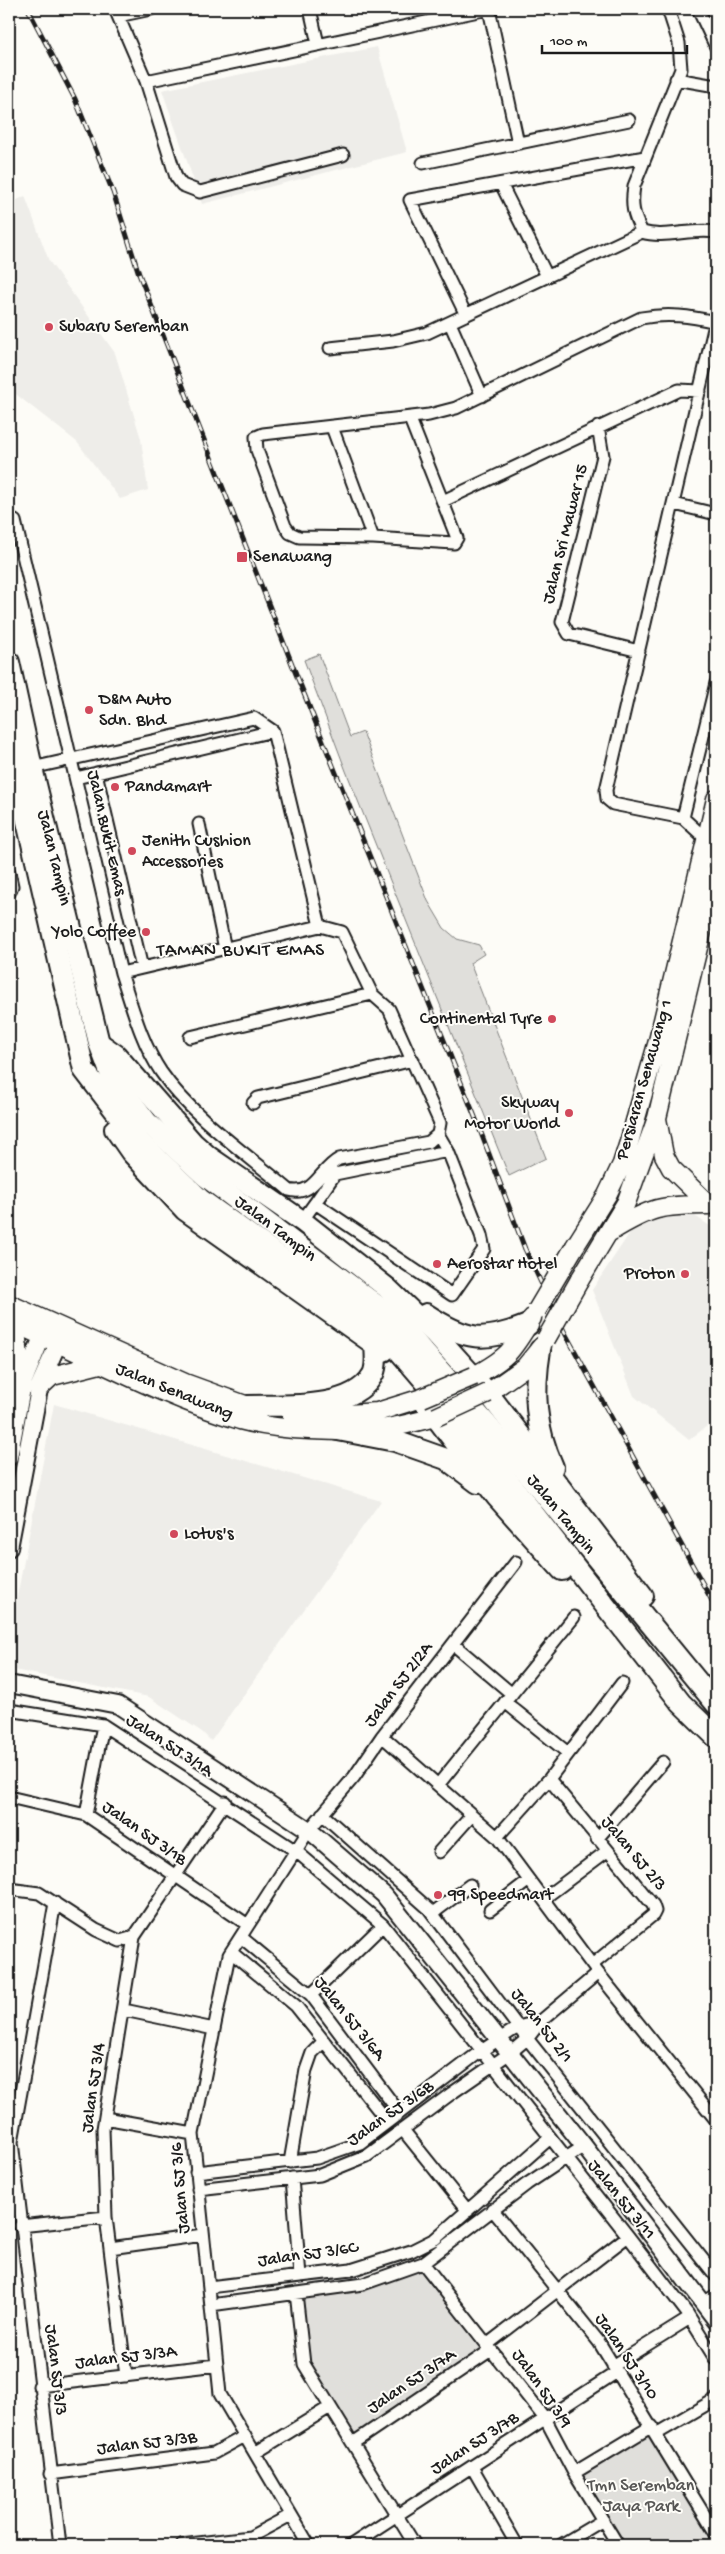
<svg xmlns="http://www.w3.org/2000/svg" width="725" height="2554" viewBox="0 0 725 2554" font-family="'Gochi Hand',sans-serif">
<rect width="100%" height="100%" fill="#fdfcf7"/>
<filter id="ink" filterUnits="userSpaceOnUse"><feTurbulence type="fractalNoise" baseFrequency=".02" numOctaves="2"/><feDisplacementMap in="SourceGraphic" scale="10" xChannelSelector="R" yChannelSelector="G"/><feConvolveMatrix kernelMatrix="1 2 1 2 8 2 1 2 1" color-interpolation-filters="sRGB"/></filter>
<g filter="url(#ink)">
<path fill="#eeede9" d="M377 47 407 152 202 204 162 90Z
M25 196 49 261 115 353 141 439 148 490 120 499 77 442 13 392 9 384V204Z
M666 1212 695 1216 716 1230V1419L689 1440 634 1396 592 1290 641 1216Z
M54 1404 381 1501 211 1741 202 1732 149 1697 9 1669V1639Z"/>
<path fill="#e0dfdb" stroke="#7e7e7c" d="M319 654 350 737 363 732 428 901 444 928 457 939 479 945 484 954 470 963 546 1158 509 1176 346 771 304 660Z
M419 2269 482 2349 354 2435 309 2363 300 2297 365 2290Z
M649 2427 716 2536V2545H620L576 2473Z"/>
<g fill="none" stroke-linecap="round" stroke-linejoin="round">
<g stroke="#1c1c1c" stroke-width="15">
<path id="street" d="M115 9 146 81 176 177 182 185 200 192 343 155
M310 9 318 44
M489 9 518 143
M668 9 679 43 681 69 634 186C631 205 633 215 642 232 664 239 691 228 716 232
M698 9 716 47
M118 16 151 9
M676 79 716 86
M146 81 488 9
M423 163 629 120
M501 184 547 276
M466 315 410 200 645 157
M450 323 482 396
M330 348 393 341 427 333 642 232
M410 419 457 538 454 543 373 538 299 537 290 533 285 526 257 450 256 437 263 434 429 415 456 408 641 318C668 313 690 316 716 322
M332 427 373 538
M598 427 603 456 562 622 569 634 639 651
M443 501 679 390 700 391
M674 504 716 514
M15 521 121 973C132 1006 141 1042 161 1072 191 1116 248 1155 289 1190 314 1197 319 1170 339 1159L429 1142 438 1134
M32 768 254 718 273 731 320 926
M96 773 142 968
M76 778 273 731
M683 818 716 683
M199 824 225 949
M706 839 683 818 613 804 607 799 606 790 716 320
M9 872 12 886 9 893
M121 973 320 926 342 932 372 994 389 1009 440 1123 438 1134 448 1151 481 1235 484 1249 452 1295 315 1203 302 1221
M190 1037 372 994
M253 1103 258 1098 413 1060
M315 1203 335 1174 448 1151
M453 1644 512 1694
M505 1702 568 1753
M9 1710 103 1725 296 1851 383 1925 628 2236 687 2313 716 2360
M382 1736 497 1837 598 1973 716 2120
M549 1779 653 1905 655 1911 653 1915 592 1965
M438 1785 574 1617
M9 1797 86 1815 248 1925
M322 1814 429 1909 518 2027 716 2276
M86 1815 103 1725
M497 1837 549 1779 622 1683
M597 1839 663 1762
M439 1852 472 1815
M9 1889 39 1893 96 1930 120 1941 134 1937
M543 1899 607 1851
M55 1903 12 2142 60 2545
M490 1910 529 1880
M433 1913 470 1885
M241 1937 311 1995 399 2112
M231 1952 296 2006 388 2122
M311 1995 383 1925
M124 2010 214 2029
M105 2118 193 2134
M403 2130 468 2211
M290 2162 306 2070 312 2053 324 2041
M196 2172 317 2158 360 2143 481 2051 518 2027 541 2021
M292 2178 300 2276
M198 2189 320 2175 367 2156 452 2093 510 2053 528 2038 541 2021 598 1973
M492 2209 599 2342 716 2534
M20 2226 106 2217
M110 2248 203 2235
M423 2263 546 2420 574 2473 618 2545
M209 2287 351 2270 411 2251 435 2239 550 2138
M296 2293 304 2364 415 2545
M705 2302 716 2295
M211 2305 363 2284 423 2263 527 2184 584 2146
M488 2344 628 2236
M613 2366 690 2318
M126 2376 106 2217 103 2129 134 1937 225 1802
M39 2386 217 2365
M656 2434 716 2399
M353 2443 491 2350
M255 2453 330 2407
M472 2467 517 2545
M574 2473 652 2426
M50 2474 214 2453 245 2436
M181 2545 250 2537 291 2515
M309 2545 220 2394 193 2134 229 1955 309 1830 354 1777 382 1736 516 1562
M351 2545 617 2372
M561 2545 603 2520"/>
</g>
<g stroke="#1c1c1c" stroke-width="20">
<path id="secondary" d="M9 1457 23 1383 47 1325
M9 1548 40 1384 63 1332
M9 1684 118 1705 309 1830 384 1895 584 2146 716 2320"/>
</g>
<g stroke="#1c1c1c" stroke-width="21">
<path id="primary" d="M657 1119 664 1155 671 1168 709 1205
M610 1232C651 1207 661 1205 709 1205
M575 1246 607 1195 622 1164 630 1139 658 1041 716 799
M579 1281 626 1203 657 1118 716 873
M9 1304 185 1383 248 1406 262 1408
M9 1321C84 1353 162 1397 240 1420 281 1431 338 1433 380 1429 399 1427 418 1421 436 1417
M11 1322 17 1340 23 1388
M474 1376C509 1357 512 1351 532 1318
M39 1388 52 1376 104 1363
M488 1393 525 1367 542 1346
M290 1412 335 1415 377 1412 422 1398"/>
</g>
<g stroke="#1c1c1c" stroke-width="24">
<g id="highway">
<path id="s1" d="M9 662 32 768 99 1043 111 1075 147 1122 205 1176 395 1319 485 1422 716 1704"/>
<path d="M9 743 84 1070 136 1138 200 1199 381 1330 485 1451 681 1703 716 1737"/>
<path d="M99 1043 116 1055 193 1143 209 1157 302 1221 387 1288 435 1334 488 1393 643 1596"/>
<path d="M115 1129 131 1152 185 1210 384 1351"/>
<path d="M426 1314C467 1341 483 1343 528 1325"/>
<path d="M540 1350C533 1393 535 1427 553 1467"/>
<path d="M425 1403 496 1496 562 1570"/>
<path d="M248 1406C282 1405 351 1411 372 1376 378 1367 375 1352 375 1342"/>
<path d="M338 1430 395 1441 446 1459 478 1483"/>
</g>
</g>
<use href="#street" stroke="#fdfcf7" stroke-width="11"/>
<use href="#secondary" stroke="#fdfcf7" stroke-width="16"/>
<use href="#primary" stroke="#fdfcf7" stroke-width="18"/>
<use href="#highway" stroke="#fdfcf7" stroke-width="20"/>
<g stroke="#1c1c1c" stroke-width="5">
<path id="rail" d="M28 9 75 99 113 192 139 274 294 669 475 1117 525 1249 565 1333 716 1608"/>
</g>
<use href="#rail" stroke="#fdfcf7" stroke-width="3" stroke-dasharray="9" stroke-linecap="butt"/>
<g stroke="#1c1c1c" stroke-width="21" stroke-linecap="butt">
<path id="primary-bridge" d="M537 1310 575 1246
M546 1339 579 1281
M422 1398 474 1376
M436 1417 488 1393"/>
</g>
<use href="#primary-bridge" stroke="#fdfcf7" stroke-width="18"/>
</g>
</g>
<g fill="#d1495b" stroke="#fdfcf7" stroke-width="2">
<circle cx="49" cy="327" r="5"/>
<rect x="236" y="551" width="12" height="12" rx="2.5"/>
<circle cx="89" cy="710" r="5"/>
<circle cx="115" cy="787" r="5"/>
<circle cx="132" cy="851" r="5"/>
<circle cx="146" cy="932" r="5"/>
<circle cx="552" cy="1019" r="5"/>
<circle cx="569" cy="1113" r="5"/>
<circle cx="437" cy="1264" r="5"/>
<circle cx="685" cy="1274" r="5"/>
<circle cx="174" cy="1534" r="5"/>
<circle cx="438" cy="1895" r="5"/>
</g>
<g text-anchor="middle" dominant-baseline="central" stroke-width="4" stroke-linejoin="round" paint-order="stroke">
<g font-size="18" fill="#1c1c1c" stroke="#fdfcf7" text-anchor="start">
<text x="59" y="327">Subaru Seremban</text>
<text x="253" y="557">Senawang</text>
<text x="99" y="700">D&amp;M Auto<tspan x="99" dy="21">Sdn. Bhd</tspan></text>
<text x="125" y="787">Pandamart</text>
<text x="142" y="841">Jenith Cushion<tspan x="142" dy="21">Accessories</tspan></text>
<text x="136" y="932" text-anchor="end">Yolo Coffee</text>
<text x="542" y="1019" text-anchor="end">Continental Tyre</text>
<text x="559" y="1103" text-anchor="end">Skyway<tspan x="559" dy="21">Motor World</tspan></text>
<text x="447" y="1264">Aerostar Hotel</text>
<text x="675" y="1274" text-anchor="end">Proton</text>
<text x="184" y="1534">Lotus's</text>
<text x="448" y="1895">99 Speedmart</text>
</g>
<g font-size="18" fill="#1c1c1c" stroke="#fdfcf7">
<text transform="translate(566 534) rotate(-76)">Jalan Sri Mawar 15</text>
<text transform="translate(106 833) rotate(77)">Jalan Bukit Emas</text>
<text stroke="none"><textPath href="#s1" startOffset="201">Jalan Tampin</textPath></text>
<text transform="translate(645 1080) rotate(-74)">Persiaran Senawang 1</text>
<text stroke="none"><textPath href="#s1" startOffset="652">Jalan Tampin</textPath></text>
<text transform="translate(174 1392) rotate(22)">Jalan Senawang</text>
<text stroke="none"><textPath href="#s1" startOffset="1058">Jalan Tampin</textPath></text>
<text transform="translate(399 1685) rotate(-53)">Jalan SJ 2/2A</text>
<text transform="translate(169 1746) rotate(33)">Jalan SJ 3/1A</text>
<text transform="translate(144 1834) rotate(35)">Jalan SJ 3/1B</text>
<text transform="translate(633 1854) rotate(50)">Jalan SJ 2/3</text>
<text transform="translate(349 2019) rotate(51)">Jalan SJ 3/6A</text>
<text transform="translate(541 2026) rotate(52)">Jalan SJ 2/1</text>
<text transform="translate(94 2088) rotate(-82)">Jalan SJ 3/4</text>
<text transform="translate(391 2114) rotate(-35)">Jalan SJ 3/6B</text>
<text transform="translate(181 2188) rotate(-95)">Jalan SJ 3/6</text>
<text transform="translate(621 2200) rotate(51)">Jalan SJ 3/11</text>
<text transform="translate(308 2255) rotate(-8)">Jalan SJ 3/6C</text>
<text transform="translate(626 2357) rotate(56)">Jalan SJ 3/10</text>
<text transform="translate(126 2358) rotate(-7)">Jalan SJ 3/3A</text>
<text transform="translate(55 2370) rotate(83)">Jalan SJ 3/3</text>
<text transform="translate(412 2382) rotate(-34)">Jalan SJ 3/7A</text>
<text transform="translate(541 2389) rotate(55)">Jalan SJ 3/9</text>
<text transform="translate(147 2444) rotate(-7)">Jalan SJ 3/3B</text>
<text transform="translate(475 2444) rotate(-33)">Jalan SJ 3/7B</text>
</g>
<g font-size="18" fill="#575655" stroke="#fdfcf7">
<text x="641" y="2486">Tmn Seremban<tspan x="641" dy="21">Jaya Park</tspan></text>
</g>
<g font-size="19" letter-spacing="1" fill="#1c1c1c" stroke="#fdfcf7">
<text x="241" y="951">TAMAN BUKIT EMAS</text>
</g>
</g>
<rect width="725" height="2554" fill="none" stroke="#fdfcf7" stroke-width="30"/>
<rect x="15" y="15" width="695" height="2524" fill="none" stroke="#1c1c1c" stroke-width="2" filter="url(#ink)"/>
<path d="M542 45v8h145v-8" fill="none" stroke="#1c1c1c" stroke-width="2.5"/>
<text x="550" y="45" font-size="15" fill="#1c1c1c" stroke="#fdfcf7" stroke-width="4" paint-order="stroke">100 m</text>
</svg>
